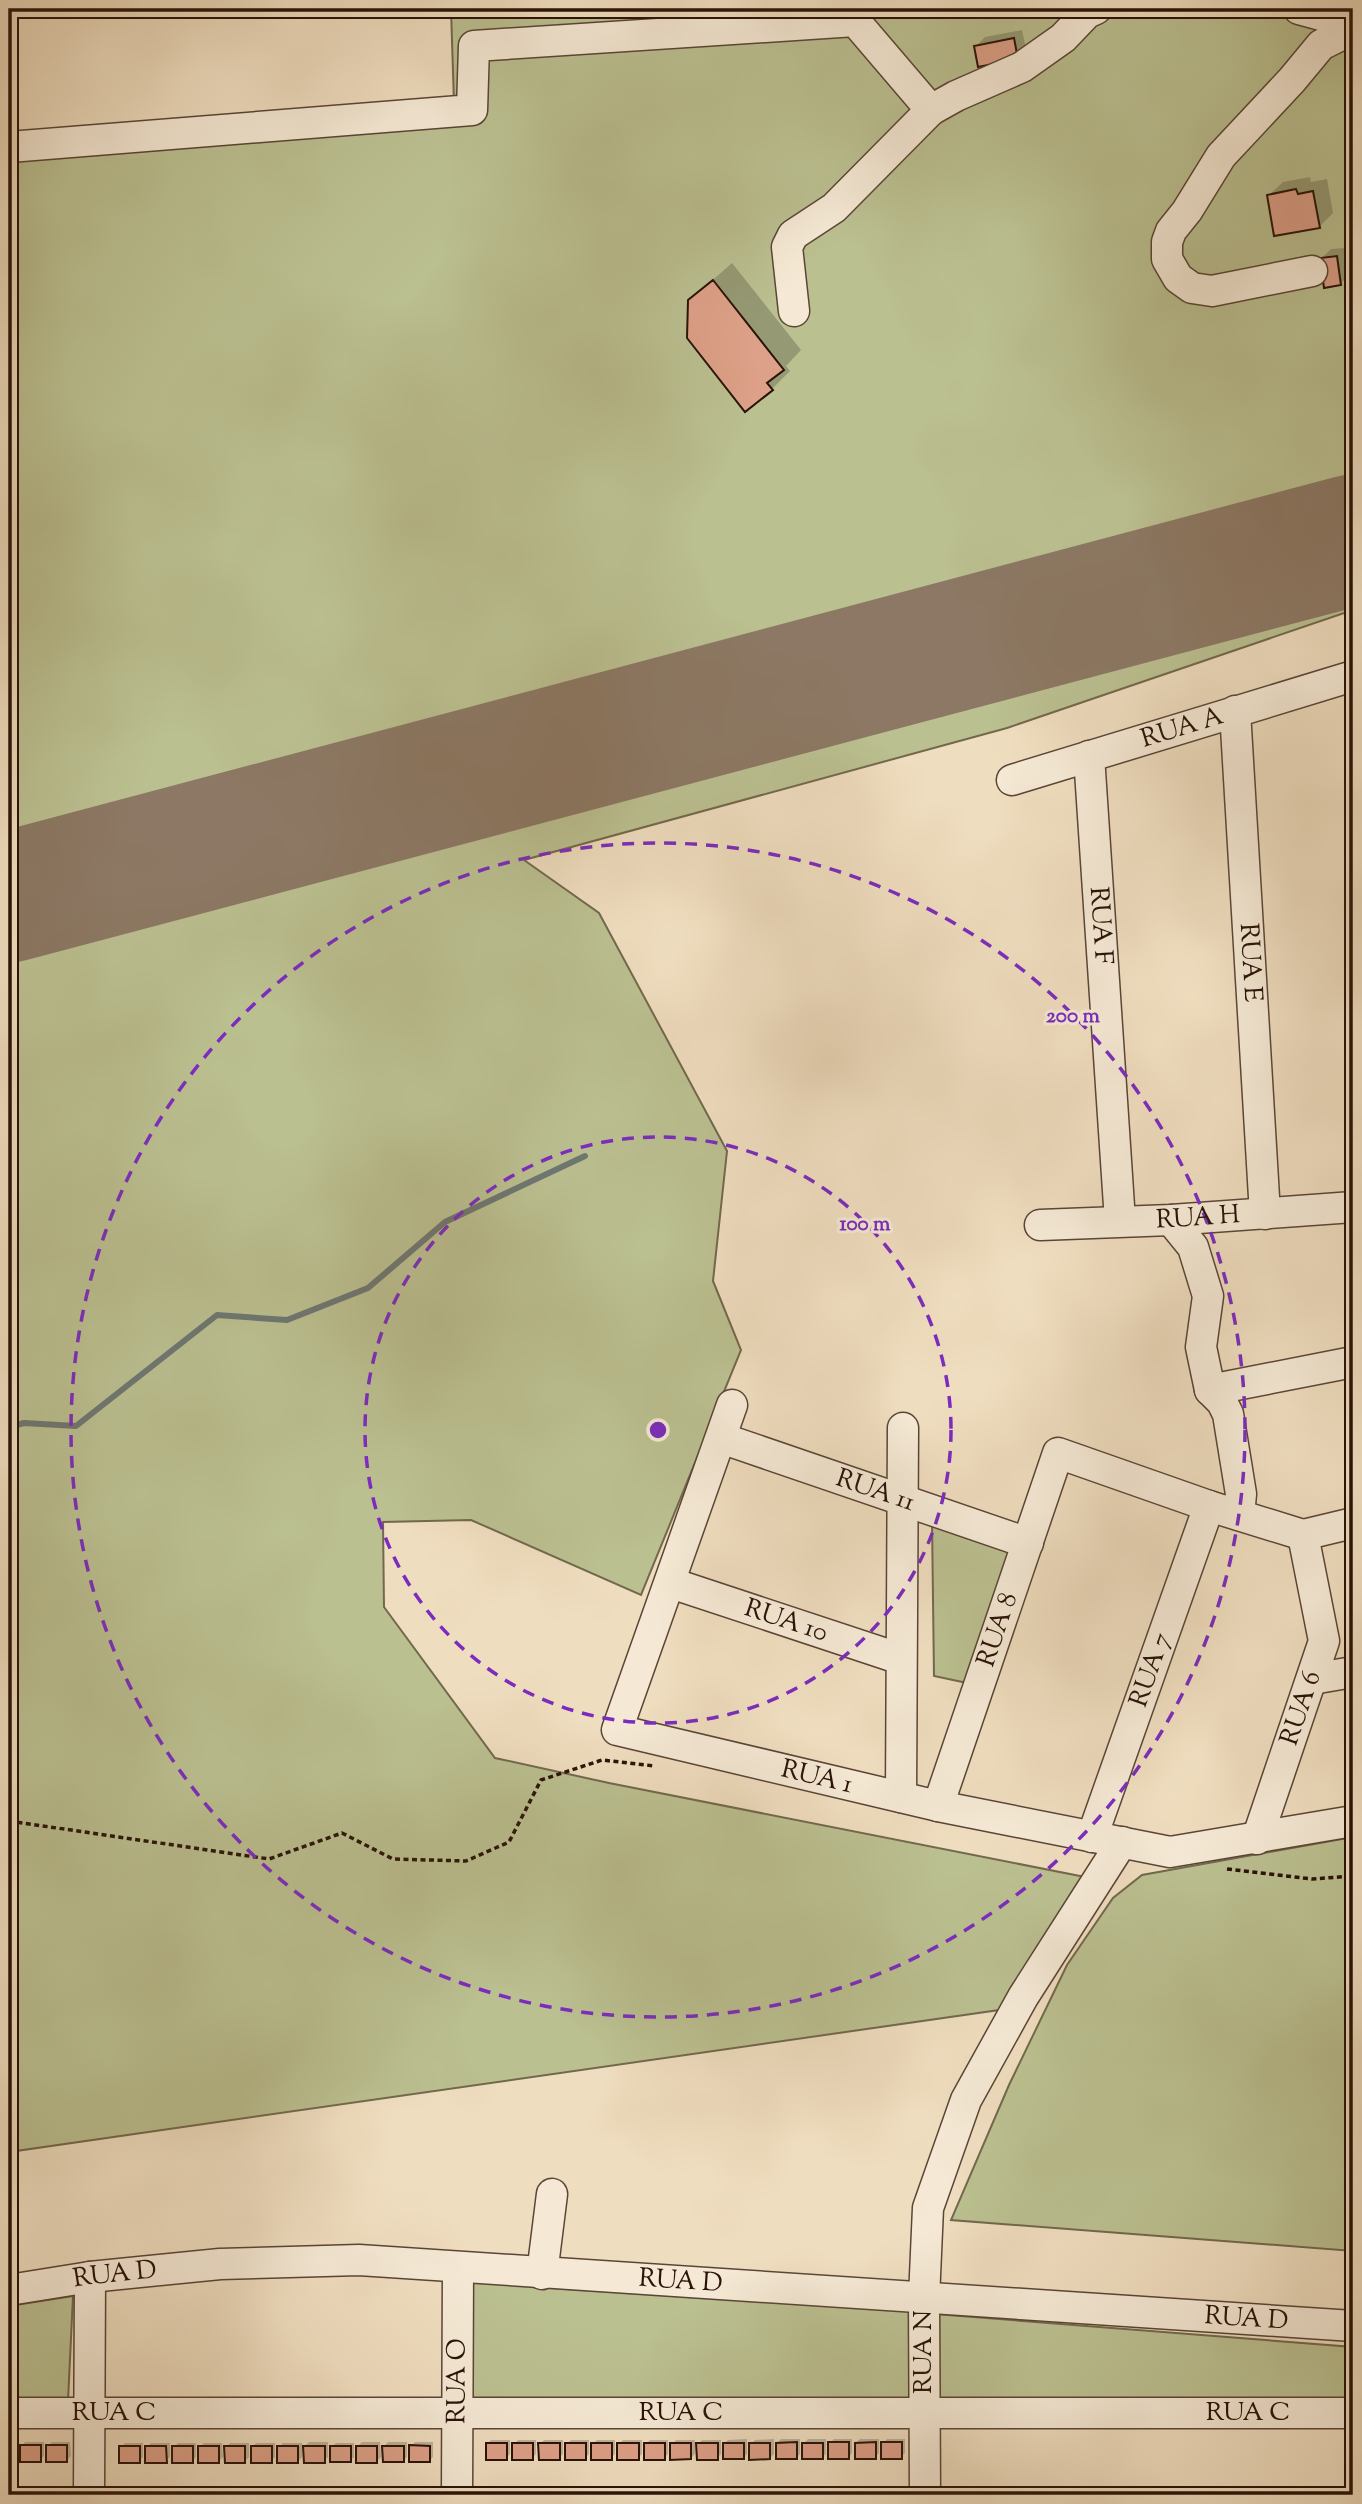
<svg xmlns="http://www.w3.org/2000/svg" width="1362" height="2504" viewBox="0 0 1362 2504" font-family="'Sorts Mill Goudy',serif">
<rect width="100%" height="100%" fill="#efddbf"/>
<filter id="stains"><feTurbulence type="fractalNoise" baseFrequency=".00286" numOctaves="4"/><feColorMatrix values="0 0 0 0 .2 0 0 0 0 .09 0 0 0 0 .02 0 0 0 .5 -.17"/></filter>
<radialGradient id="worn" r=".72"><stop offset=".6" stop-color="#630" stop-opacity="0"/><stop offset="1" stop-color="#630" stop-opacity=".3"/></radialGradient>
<path fill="#bbc091" stroke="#72694c" stroke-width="2" d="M451 9H1353V610L1007 728 524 860 599 913 727 1151 713 1281 741 1350 641 1595 471 1520 383 1522 384 1607 495 1758 609 1783 1085 1877 999 2010 9 2152V134L454 103Z
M932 1521 1018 1549 972 1684 934 1676Z
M1353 1837V2251L951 2220 1009 2085 1067 1965 1113 1898 1142 1875Z
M461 2280 912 2308 911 2399H465Z
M73 2296 68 2401 9 2400V2306Z
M935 2314 1353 2347V2401L933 2403Z"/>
<path fill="#0003" d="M1022 30 1026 49 1017 58 976 46 985 37Z
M1310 177 1311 182 1327 179 1333 213 1319 227 1269 195 1283 182Z
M1345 248 1349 275 1340 284 1322 258 1331 249Z
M732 263 801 350 786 366 790 371 772 389 690 300Z
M747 2439V2454L743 2458 724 2444 728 2440Z
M774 2439V2454L770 2458 751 2444 755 2440Z
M781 2439H800V2454L796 2458 777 2443Z
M808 2439H826V2454L822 2457 804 2443Z
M834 2439H852V2453L849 2457 830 2443Z
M860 2439H879V2453L875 2457 856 2443Z
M887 2439H905V2453L901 2457 883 2443Z
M491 2440H510V2454L506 2458 487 2444Z
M518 2440H536V2454L532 2458 514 2444Z
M544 2440H563V2454L559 2458 540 2444Z
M571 2440H589V2454L585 2458 567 2444Z
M597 2440H615V2454L611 2458 593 2444Z
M623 2440H642V2454L638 2458 619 2444Z
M650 2440H668V2454L664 2458 646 2444Z
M676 2440H695V2454L691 2458 672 2444Z
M702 2440H721V2454L717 2458 698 2444Z
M9 2442H18V2456L14 2460H9Z
M25 2442H44V2456L40 2460 22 2446Z
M52 2442H70L71 2456 67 2460 48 2446Z
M309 2442H328V2457L324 2461 305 2446Z
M362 2442H380L381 2457 377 2461 358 2446Z
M388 2442H407V2457L403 2461 384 2446Z
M415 2442H433V2457L429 2461 411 2446Z
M125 2443H143V2457L139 2461 121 2447Z
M151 2443H170V2457L166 2461 147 2447Z
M178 2443H196V2457L192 2461 174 2447Z
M204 2443H222L223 2457 219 2461 200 2447Z
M230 2443H249V2457L245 2461 226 2447Z
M256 2443H275V2457L271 2461 252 2447Z
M283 2443H302V2457L298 2461 279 2447Z
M336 2443H354V2457L350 2461 332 2446Z"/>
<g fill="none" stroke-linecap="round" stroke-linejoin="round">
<path stroke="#6e7772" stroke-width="6" d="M9 1427 24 1423 76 1426 217 1315 287 1320 368 1288 445 1222 585 1156"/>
<path stroke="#8c7864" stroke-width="131" d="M9 897 1353 540"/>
</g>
<path fill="#dda088" stroke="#291208" stroke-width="2" d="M1014 38 1018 59 978 67 974 46Z
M1296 189 1298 194 1313 191 1320 228 1274 236 1267 195Z
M1337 256 1341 285 1324 288 1320 258Z
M713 280 784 370 767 383 773 390 745 412 687 338 688 300Z
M797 2442V2459H776V2443Z
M828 2442H849V2459H828Z
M876 2442V2459H855V2443Z
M881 2442H902V2459H881Z
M486 2443H507V2460H486Z
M512 2443H533V2460H512Z
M538 2443H560V2460H539Z
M565 2443H586V2460H565Z
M591 2443H612V2460H591Z
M617 2443H639V2460H617Z
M644 2443H665V2460H644Z
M670 2443H691V2459L670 2460Z
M696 2443H718V2460H697Z
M723 2443H744V2459H723Z
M749 2443H770V2459L749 2460Z
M802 2443H823V2459H802Z
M9 2445H14V2462H9Z
M20 2445H41V2462H20Z
M46 2445H67V2462H46Z
M409 2445 430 2446V2462H409Z
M119 2446H140V2463H119Z
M145 2446H166L167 2463H145Z
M172 2446H193V2463H172Z
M198 2446H219V2463H198Z
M224 2446H245V2463H225Z
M251 2446H272V2463H251Z
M277 2446H298V2463H277Z
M303 2446H325V2463H304Z
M330 2446H351V2462H330Z
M356 2446H377V2463H356Z
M382 2446H404V2462H383Z"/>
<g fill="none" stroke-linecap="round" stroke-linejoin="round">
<g stroke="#5a4536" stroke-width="33">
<g id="minor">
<path d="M1299 9 1321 15 1353 28"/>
<path d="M9 147 472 110 474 46 855 21 931 110"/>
<path d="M1312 271 1212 291 1192 288 1178 278 1167 259V242L1171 231 1187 211 1221 156 1292 80 1321 45 1353 29"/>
<path d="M794 311 787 247 793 235 834 208 931 110 956 96 1022 67 1063 38 1087 13 1096 9"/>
<path id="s1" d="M1235 711 1265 1214"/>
<path id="s2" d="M1089 756 1120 1221"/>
<path id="s3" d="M1012 780 1353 676"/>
<path d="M1171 1220 1193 1247 1208 1296 1201 1347 1210 1390 1222 1402 1228 1414 1241 1494 1239 1515"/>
<path id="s4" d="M1040 1225 1171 1220 1353 1207"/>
<path d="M1210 1390 1353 1362"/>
<path id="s5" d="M732 1405 617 1730 938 1806 1170 1852 1353 1821"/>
<path id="s6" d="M721 1438 1028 1543"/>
<path id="s7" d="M671 1583 901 1659"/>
<path d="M1312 1679 1353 1672"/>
<path d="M901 1797 903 1428"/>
<path id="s8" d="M938 1806 1058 1453 1209 1506 1303 1535 1353 1523"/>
<path id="s9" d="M1092 1837 1209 1506"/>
<path id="s10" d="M1257 1839 1324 1641 1303 1535"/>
<path d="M542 2274 552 2194"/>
<path id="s11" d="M9 2290 90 2277 220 2264 359 2260 1353 2326"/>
<path id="s12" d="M9 2413H1353"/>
<path d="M89 2495 90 2277"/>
<path id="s13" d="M457 2495 458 2268"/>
<path d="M925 2495 924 2298 928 2208 966 2100 1023 1997 1122 1842"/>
</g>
</g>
<path stroke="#291208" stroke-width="3.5" stroke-dasharray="5 3.5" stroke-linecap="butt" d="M9 1821 269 1859 342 1833 393 1859 466 1861 509 1842 541 1780 602 1760 655 1766
M1227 1869 1312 1879 1353 1876"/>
<use href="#minor" stroke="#f5e9d5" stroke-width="30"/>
</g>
<g fill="none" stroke="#7b2cbf" stroke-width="3.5" stroke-dasharray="12 9">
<circle cx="658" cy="1430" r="293"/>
<circle cx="658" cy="1430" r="587"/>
</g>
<g text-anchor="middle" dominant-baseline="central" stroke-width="6" stroke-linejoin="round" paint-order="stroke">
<g font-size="26" fill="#291208" stroke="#f5e9d5">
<text stroke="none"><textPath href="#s3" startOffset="178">RUA A</textPath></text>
<text stroke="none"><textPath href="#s2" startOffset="170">RUA F</textPath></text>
<text stroke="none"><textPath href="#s1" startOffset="252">RUA E</textPath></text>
<text stroke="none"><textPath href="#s4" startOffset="158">RUA H</textPath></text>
<text stroke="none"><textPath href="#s6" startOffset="163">RUA 11</textPath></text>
<text stroke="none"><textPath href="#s7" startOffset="121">RUA 10</textPath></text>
<text stroke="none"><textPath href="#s8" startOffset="186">RUA 8</textPath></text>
<text stroke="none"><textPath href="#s9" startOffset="177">RUA 7</textPath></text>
<text stroke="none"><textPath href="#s10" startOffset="138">RUA 6</textPath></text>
<text stroke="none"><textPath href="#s5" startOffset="550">RUA 1</textPath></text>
<text stroke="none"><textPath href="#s11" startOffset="107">RUA D</textPath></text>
<text stroke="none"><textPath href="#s11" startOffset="674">RUA D</textPath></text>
<text stroke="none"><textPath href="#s11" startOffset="1241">RUA D</textPath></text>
<text transform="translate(924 2352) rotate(-90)">RUA N</text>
<text stroke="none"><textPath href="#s13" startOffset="114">RUA O</textPath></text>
<text stroke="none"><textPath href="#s12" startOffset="1239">RUA C</textPath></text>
<text stroke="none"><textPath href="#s12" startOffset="105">RUA C</textPath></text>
<text stroke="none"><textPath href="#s12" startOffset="672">RUA C</textPath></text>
</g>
</g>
<circle cx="658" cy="1430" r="10" fill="#7b2cbf" stroke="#f5e9d5" stroke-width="3.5"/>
<g font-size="21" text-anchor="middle" font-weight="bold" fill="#7b2cbf" stroke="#f5e9d5" stroke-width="6" stroke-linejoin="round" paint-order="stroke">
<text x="1073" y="1022">200 m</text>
<text x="865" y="1230">100 m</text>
</g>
<rect width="1362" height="2504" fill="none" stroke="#efddbf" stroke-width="35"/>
<rect x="10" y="10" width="1341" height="2483" fill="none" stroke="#291208" stroke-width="3.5"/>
<rect x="18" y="18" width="1327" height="2469" fill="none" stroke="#291208" stroke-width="2"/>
<rect width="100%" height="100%" filter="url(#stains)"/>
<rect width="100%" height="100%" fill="url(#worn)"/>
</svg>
